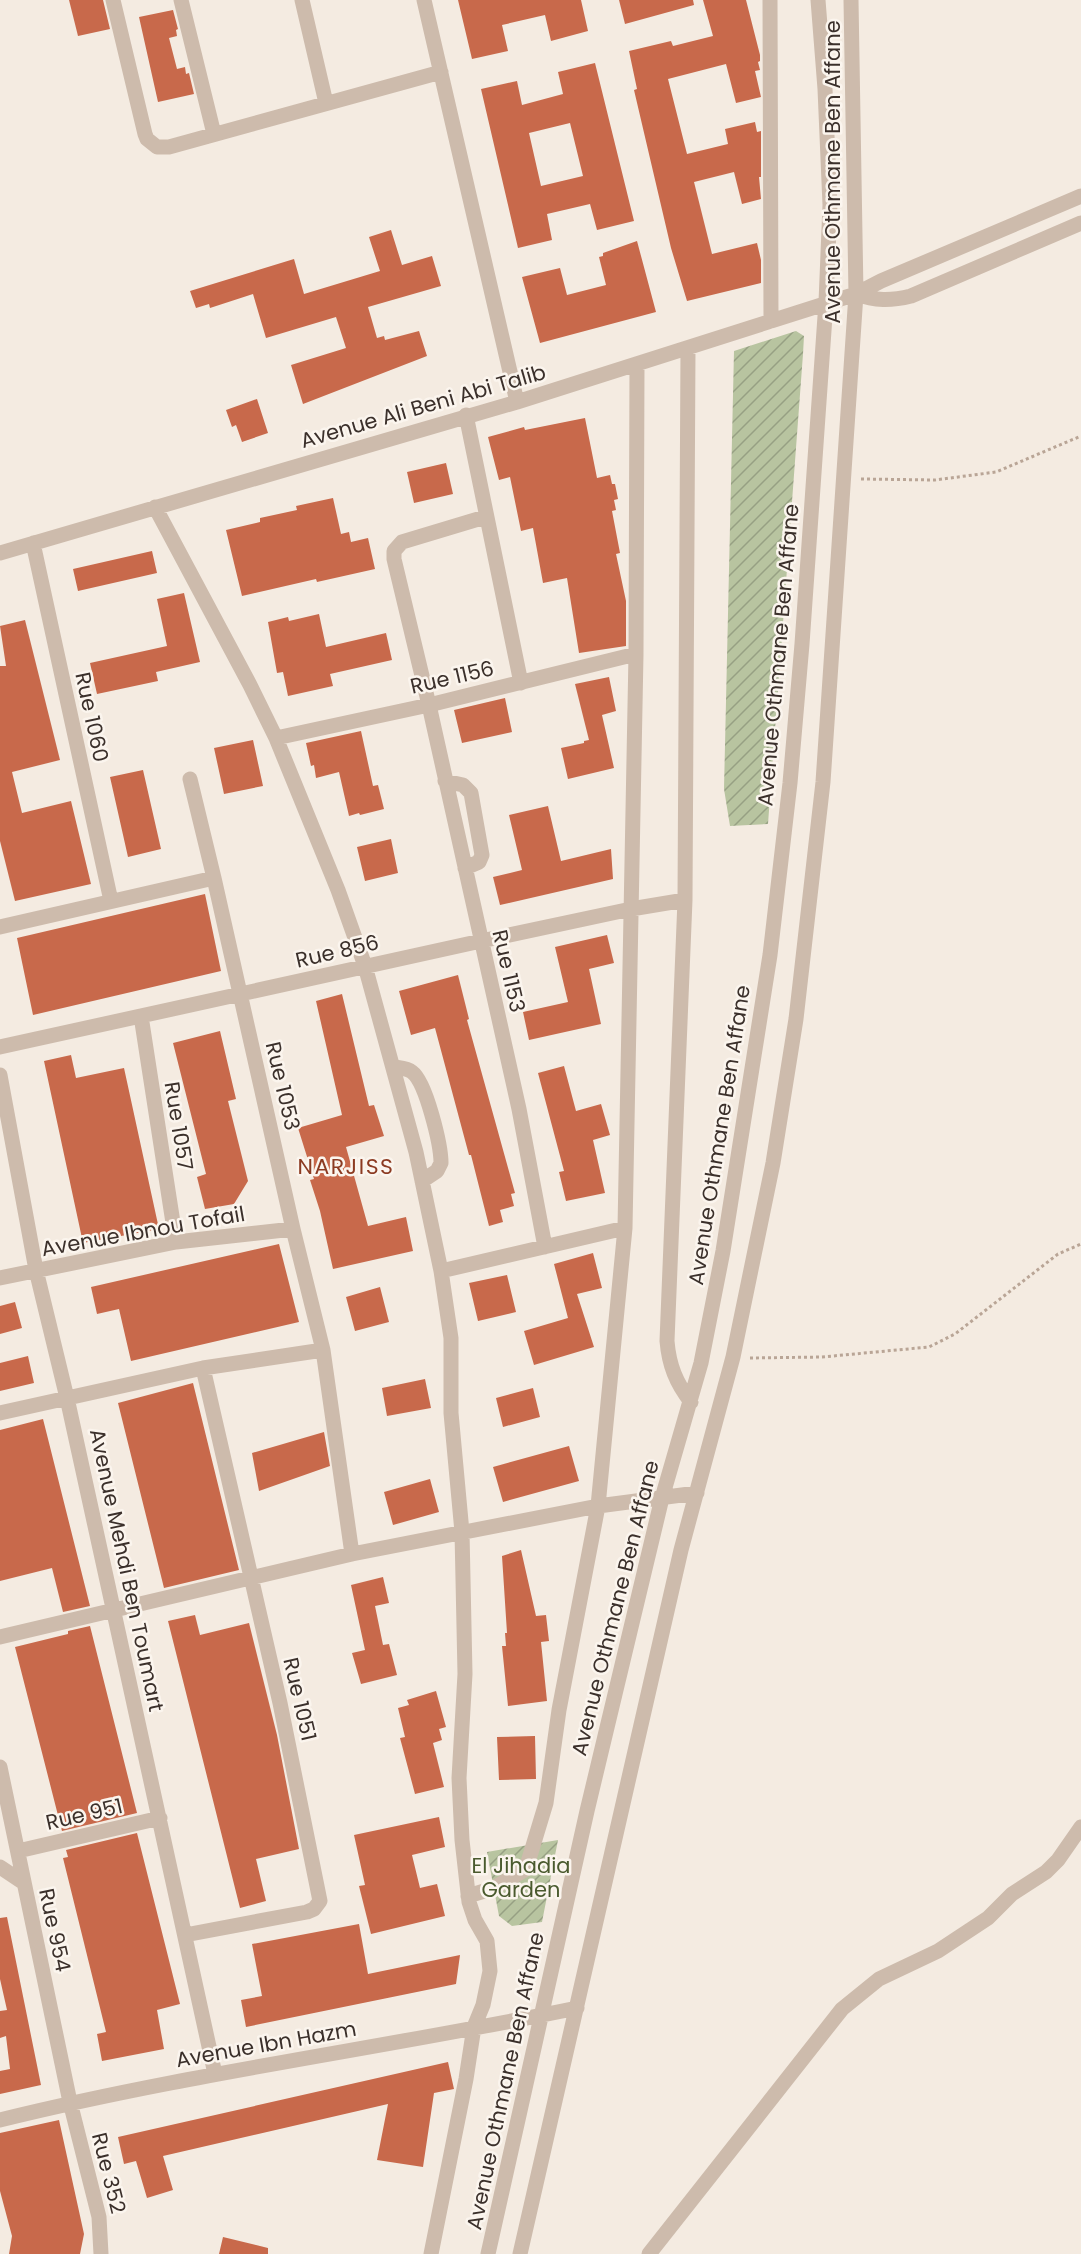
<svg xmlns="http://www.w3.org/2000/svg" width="1081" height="2254" viewBox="0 0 1081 2254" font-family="Poppins,sans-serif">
<defs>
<pattern id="garden-furrows" width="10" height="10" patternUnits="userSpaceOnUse" patternTransform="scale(1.5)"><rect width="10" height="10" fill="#b8c4a0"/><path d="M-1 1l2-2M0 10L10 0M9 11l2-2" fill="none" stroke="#97a083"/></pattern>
</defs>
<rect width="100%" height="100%" fill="#f4ebe1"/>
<path fill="url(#garden-furrows)" d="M796 331 804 336 803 354 768 824 730 826 724 789 734 351Z
M558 1840 542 1922 512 1926 499 1916 487 1852Z"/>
<path fill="#c8694b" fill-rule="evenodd" d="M69 0H103L110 29 78 36Z
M458 0H581L588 31 551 41 545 15 502 25 508 51 472 59Z
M619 0H693L694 5 625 24Z
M703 0H746L760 55V61L758 62 760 70 755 71 761 97 736 103 726 64 668 79 687 154 728 144 725 129 755 122 757 132 761 131V177H759L761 199 742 204 734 172 694 182 712 254 757 243 761 260V283L687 301 671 248 634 90 637 89 629 51 671 41 673 46 713 36Z
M173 10 178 29 176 30 177 36 169 38 177 69 185 67 186 74 189 73 194 94 158 102 139 17Z
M595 63 634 221 597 230 590 204 547 214 552 240 518 248 481 89 517 81 522 105 563 94 558 72ZM570 123 583 176 541 186 529 133Z
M391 230 402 265 432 256 441 286 368 307 377 338 384 336 385 340 419 331 427 356 303 404 291 365 346 348 336 317 266 338 253 294 210 308 209 304 196 308 190 291 294 259 304 294 380 271 369 237Z
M637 241 656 312 540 343 522 277 560 268 567 295 606 285 599 257 603 256V253Z
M257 399 268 433 242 442 236 425 232 427 226 410Z
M585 418 597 478 610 475 612 484H615L618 499 614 500 616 510 612 511 620 553 616 554 626 601V646L579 653 567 578 543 583 533 528 521 531 510 477 499 480 488 437 524 427 525 430Z
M446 463 453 494 414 503 407 472Z
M333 498 341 534 349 532 351 542 368 538 375 569 317 582 316 579 242 596 226 530 260 522V518L297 510 296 506Z
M152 551 157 573 78 591 73 569Z
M184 593 200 662 156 672 158 681 97 694 90 663 167 646 157 599Z
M319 614 326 647 386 633 392 660 330 674 333 686 288 696 283 672 277 673 268 622 288 617 289 621Z
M25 620 60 760 12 772 22 813 71 801 91 884 15 901 0 841V666H6L0 626Z
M609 677 616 711 602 715 614 768 568 779 561 748 584 743V741L589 740 575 684Z
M505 698 512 732 462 743 454 710Z
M361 731 373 786 378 785 384 809 360 815 359 813 349 816 339 772 316 778 314 765 311 766 306 743Z
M253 740 263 786 224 794 214 748Z
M143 770 161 849 128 857 110 777Z
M548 806 561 861 611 849 613 879 500 905 493 877 522 870 509 815Z
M391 839 398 873 365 881 357 847Z
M205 894 221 971 33 1015 17 938Z
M607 935 614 963 589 969 601 1024 529 1040 523 1012 568 1002 555 947Z
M458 975 469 1019 467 1020 515 1193 511 1194 514 1206 500 1210 503 1222 489 1226 471 1155H469L435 1028 411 1035 399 991Z
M342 994 369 1106 374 1105 384 1136 346 1147 368 1226 406 1217 413 1251 333 1269 320 1211 310 1180 314 1179 298 1128 342 1115 316 1001Z
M220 1031 236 1099 228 1101 248 1181 234 1204 205 1209 197 1177 206 1174 173 1043Z
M71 1055 76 1078 124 1068 159 1229 83 1243 44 1061Z
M564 1066 576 1111 601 1104 610 1135 593 1140 605 1193 566 1201 559 1172 564 1171 538 1073Z
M279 1244 299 1322 131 1361 119 1309 97 1314 91 1287Z
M593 1253 602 1288 577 1294 594 1347 534 1365 524 1331 568 1318 554 1264Z
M507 1275 516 1312 478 1321 469 1283Z
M380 1287 389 1322 355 1331 346 1297Z
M15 1302 22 1328 0 1334V1306Z
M28 1356 34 1383 0 1391V1363Z
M425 1379 431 1408 387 1416 382 1388Z
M193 1383 239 1570 164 1588 118 1403Z
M533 1388 540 1417 503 1427 496 1398Z
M43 1419 90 1606 63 1612 52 1568 0 1581V1430Z
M324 1432 330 1466 259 1491 252 1453Z
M569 1446 579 1481 503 1502 493 1467Z
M430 1479 439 1512 393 1525 384 1492Z
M521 1550 536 1616 546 1615 549 1641 541 1642 547 1701 508 1706 502 1646H506L505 1633H507L502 1556Z
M383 1577 389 1603 375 1606 383 1645 389 1644 397 1675 361 1684 352 1653 365 1650 351 1585Z
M195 1615 200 1635 249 1623 277 1735 299 1849 256 1859 266 1901 240 1908 168 1621Z
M90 1626 137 1813 62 1831 15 1647 68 1634V1631Z
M436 1691 446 1727 439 1729 442 1740 433 1743 444 1787 415 1794 400 1738 405 1737 398 1708 409 1705 407 1700Z
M535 1736 536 1779 499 1780 497 1737Z
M439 1817 445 1847 412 1855 420 1888 437 1884 445 1916 371 1934 359 1886 365 1885 354 1835Z
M137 1833 180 2004 157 2010 164 2049 102 2061 97 2034 106 2032 63 1858 68 1857 66 1850Z
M7 1917 41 2085 0 2094V2071L10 2069 6 2036 0 2038V2011L7 2010 0 1979V1918Z
M359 1924 368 1974 460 1955 456 1984 246 2027 241 2000 262 1996 252 1944Z
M448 2062 454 2089 434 2093 423 2167 377 2160 388 2104 163 2156 173 2190 147 2198 136 2161 124 2164 118 2137Z
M59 2120 84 2234 80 2254H9L12 2236 0 2191V2133Z
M223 2237 268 2248V2254H219Z"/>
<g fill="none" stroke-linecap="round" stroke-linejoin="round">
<path stroke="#b9a596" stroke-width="3" stroke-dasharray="3 3" stroke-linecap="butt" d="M861 479 935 480 996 472 1081 436
M750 1358 822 1357 929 1347 955 1334 1058 1254 1081 1244"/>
<path stroke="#cdbbac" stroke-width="15" d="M113 0 145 134 147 139 157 147H169L441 72
M181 0 214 134
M302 0 326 103
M424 0 517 402
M770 0 771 321
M856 294C875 301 891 301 911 296L1081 223
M688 349 685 900 667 1341C669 1365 676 1383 691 1402
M466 415 521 683
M155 507 250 685 276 738 338 890 365 966 416 1152 441 1271 451 1338V1413L462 1532 465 1674 459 1778 462 1840 469 1902 475 1920 487 1941 490 1971 483 2005 474 2027 466 2079 431 2254
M485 517 402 542 394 551V559L429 705 519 1109 545 1247
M33 543 111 901
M0 553 517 402 856 294 881 281 1081 196
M276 738 429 705 636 654
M190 779 214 878
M445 781 463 785 471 793 482 855 479 862 465 868
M0 927 214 878 293 1229 323 1350 352 1554
M141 1016 176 1242
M0 1047 481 941 631 909 685 900
M394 1067C400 1068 407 1068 412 1072 426 1082 441 1145 441 1163L437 1171 422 1181
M0 1075 36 1270 67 1398 215 2074
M441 1271 625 1228
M0 1278 176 1242 293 1229
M0 1413 203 1368 323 1350
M0 1637 352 1554 598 1506 697 1493
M0 1767 70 2102 99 2217 101 2254
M18 1851 160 1818
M0 1867 24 1883
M468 1896 494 1888 526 1869 546 1803 559 1710 598 1506 625 1228 636 654 637 364
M185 1935 307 1912 314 1909 320 1901 280 1703 203 1368
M0 2120C190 2073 385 2048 577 2008
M488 2254 587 1811 662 1498 701 1363 723 1251 770 955 790 783 802 644 826 302 830 205 825 89 818 0
M520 2254 681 1550 733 1357 773 1163 796 1019 823 782 856 294 851 0
M649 2254 842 2009 879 1979 938 1951 988 1918 1012 1894 1046 1872 1058 1860 1081 1827"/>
</g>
<g text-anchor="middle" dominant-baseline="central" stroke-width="5" stroke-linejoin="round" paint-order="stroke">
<g font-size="21" fill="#3b302b" stroke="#fbf5ee">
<text transform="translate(832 172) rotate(-90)">Avenue Othmane Ben Affane</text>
<text transform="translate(423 406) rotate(-16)">Avenue Ali Beni Abi Talib</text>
<text transform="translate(778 655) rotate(-85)">Avenue Othmane Ben Affane</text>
<text transform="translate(452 677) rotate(-13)">Rue 1156</text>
<text transform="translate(92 717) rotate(78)">Rue 1060</text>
<text transform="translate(337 951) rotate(-13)">Rue 856</text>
<text transform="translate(509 971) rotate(77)">Rue 1153</text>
<text transform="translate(283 1086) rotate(77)">Rue 1053</text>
<text transform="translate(179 1126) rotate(81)">Rue 1057</text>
<text transform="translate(719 1135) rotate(-81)">Avenue Othmane Ben Affane</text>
<text transform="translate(143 1231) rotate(-10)">Avenue Ibnou Tofail</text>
<text transform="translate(127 1570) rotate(78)">Avenue Mehdi Ben Toumart</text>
<text transform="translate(615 1608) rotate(-76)">Avenue Othmane Ben Affane</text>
<text transform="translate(300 1699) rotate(77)">Rue 1051</text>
<text transform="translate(84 1814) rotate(-13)">Rue 951</text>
<text transform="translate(55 1930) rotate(78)">Rue 954</text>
<text transform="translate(266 2044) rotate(-10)">Avenue Ibn Hazm</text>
<text transform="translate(505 2081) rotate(-78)">Avenue Othmane Ben Affane</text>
<text transform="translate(109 2173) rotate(76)">Rue 352</text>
</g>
<g font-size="21" fill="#4a5a2e" stroke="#fbf5ee">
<text x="521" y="1865">El Jihadia<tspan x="521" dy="24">Garden</tspan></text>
</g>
<g font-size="22" letter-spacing="1.5" fill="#8c3b22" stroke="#fbf5ee">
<text x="346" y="1166">NARJISS</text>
</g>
</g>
</svg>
